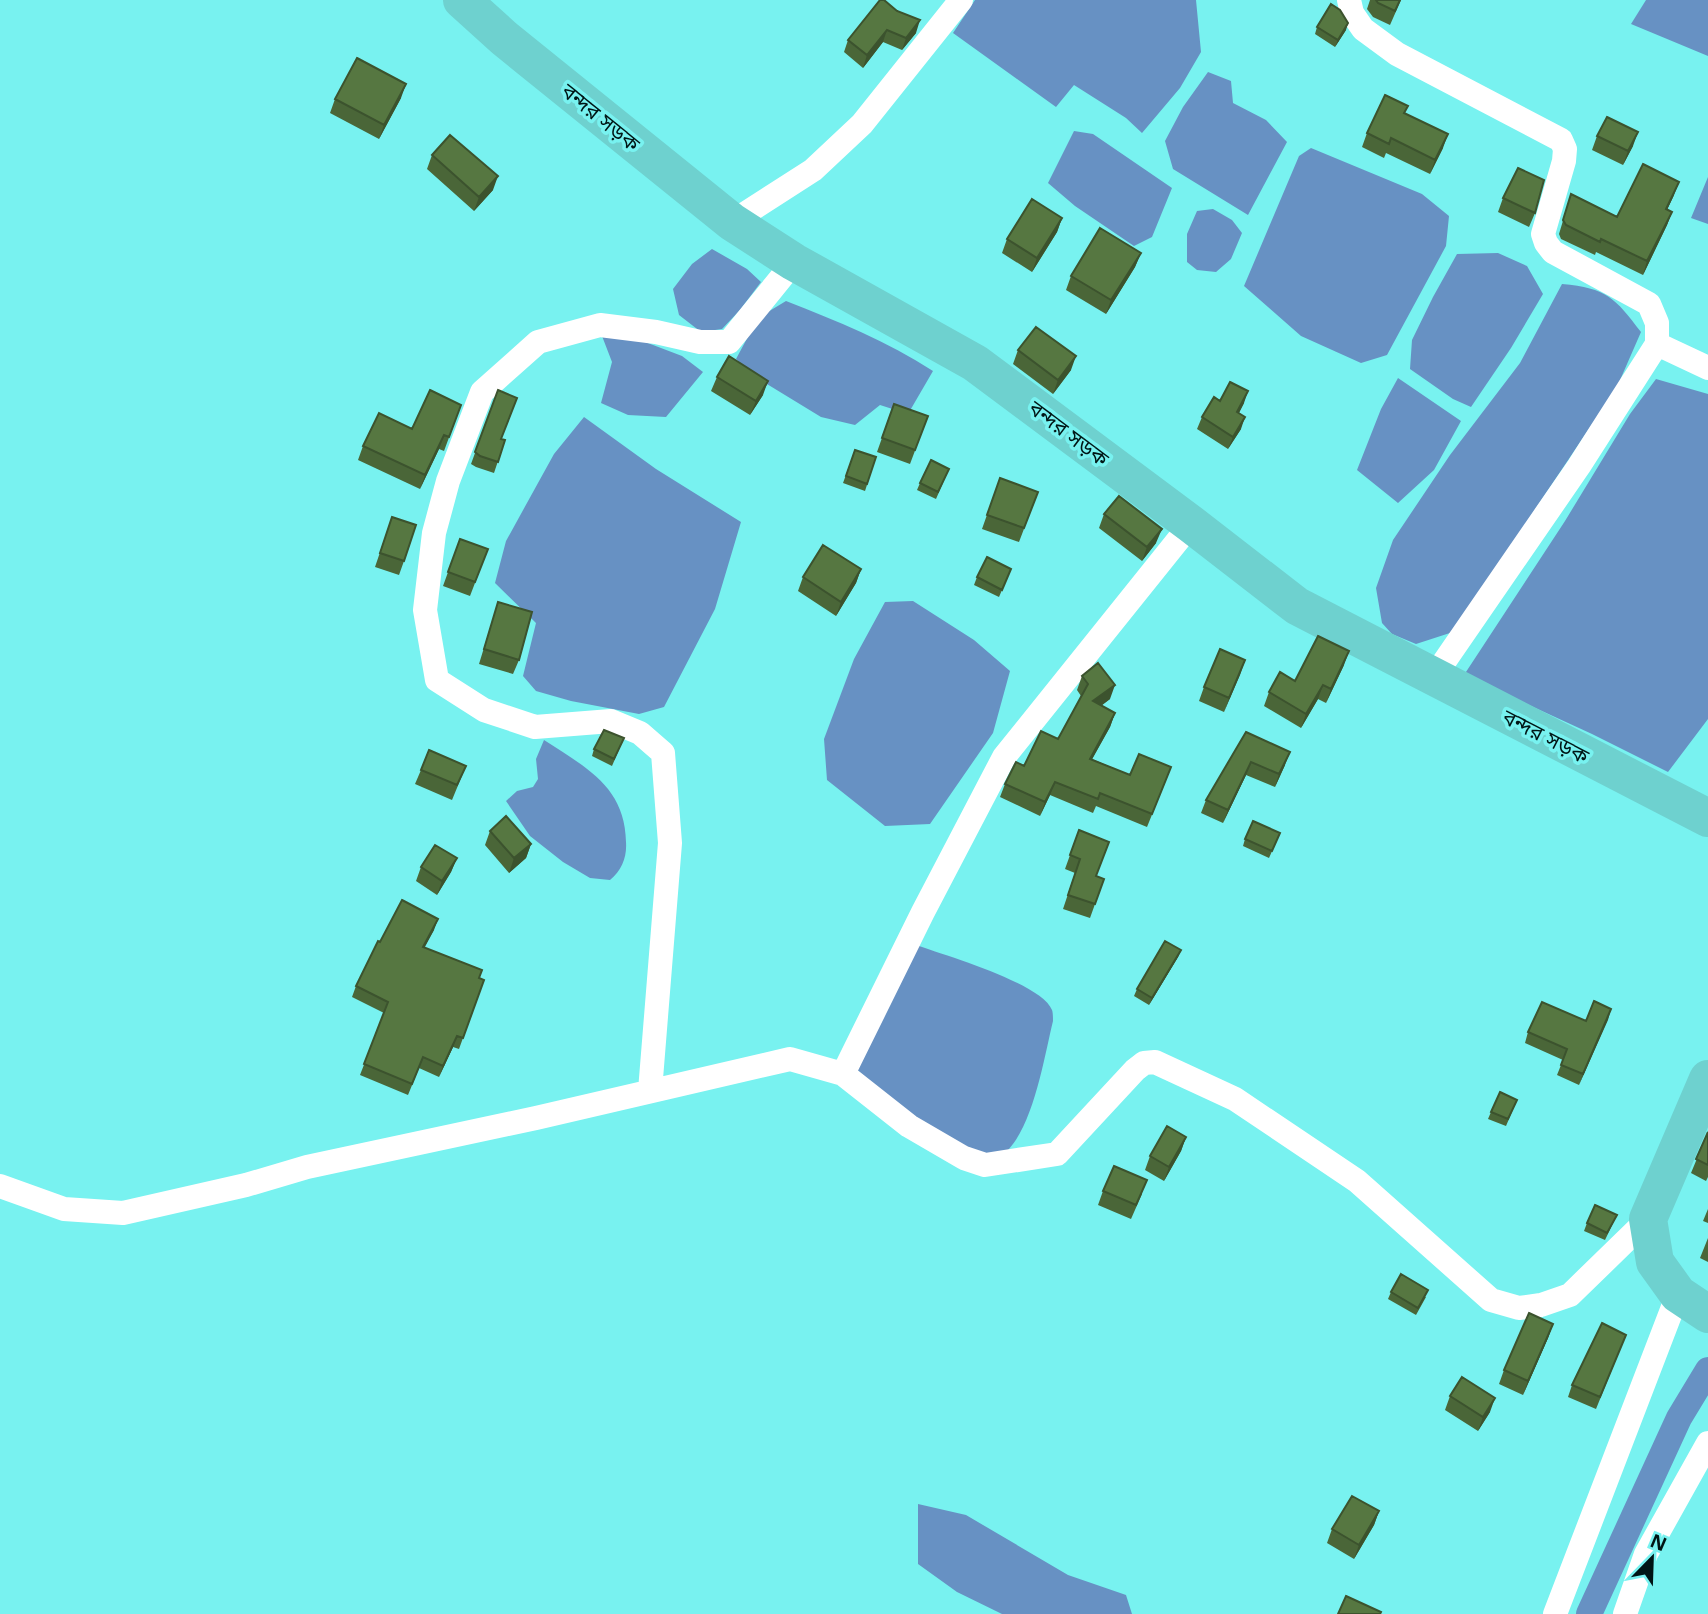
<svg xmlns="http://www.w3.org/2000/svg" width="1708" height="1614" viewBox="0 0 1708 1614" font-family="'Noto Sans','Noto Sans Bengali',sans-serif">
<rect width="100%" height="100%" fill="#78f2f0"/>
<path fill="#6791c3" d="M975 0H1196L1201 52 1180 88 1142 133 1126 118 1074 85 1056 107 953 33Z
M1646 0H1708V56L1631 24Z
M1208 72 1231 81 1233 103 1266 120 1287 142 1248 215 1173 169 1165 141 1183 107Z
M1074 131 1093 134 1172 188 1152 237 1134 246 1075 206 1048 183Z
M1311 148 1422 194 1449 216 1446 246 1387 355 1361 363 1301 336 1244 286 1299 156Z
M1708 177V224L1691 218Z
M1213 209 1232 220 1242 233 1231 259 1216 272 1197 270 1187 262V234L1197 211Z
M712 249 747 269 761 282 740 310 722 329 701 332 679 315 673 289 692 264Z
M1498 253 1527 266 1543 294 1511 348 1471 407 1453 399 1410 369 1412 340 1433 297 1457 254Z
M1562 284C1607 288 1615 298 1641 332L1617 387 1453 632 1416 644 1392 634 1382 623 1376 588 1393 540 1450 455 1520 363Z
M786 301C837 321 887 341 933 371L908 414 880 405 855 425 821 417 757 378 736 359 758 318Z
M602 336 632 337 682 356 703 372 666 417 628 415 601 403 612 362Z
M1398 378 1461 421 1434 470 1398 503 1357 470 1381 409Z
M1656 379 1708 394V719L1668 772 1592 734 1464 675 1565 521 1630 414Z
M584 417 656 469 741 522 715 609 664 707 639 714 571 701 536 691 523 676 536 623 495 583 506 541 554 454Z
M913 601 974 640 1010 671 993 733 930 824 885 826 827 780 824 739 854 659 885 602Z
M544 740C585 767 625 786 626 842 627 857 622 870 610 880L590 878 563 862 530 836 506 801 517 791 533 787 538 779 536 759Z
M916 945C944 955 1041 983 1052 1010 1053 1012 1053 1019 1053 1021 1044 1057 1032 1139 998 1158L939 1139 857 1070Z
M918 1504 966 1515 1068 1575 1126 1595 1132 1614H1002L957 1592 918 1564Z"/>
<g fill="none" stroke-linecap="round" stroke-linejoin="round">
<path stroke="#6791c3" stroke-width="26" d="M1589 1614 1679 1418 1708 1370"/>
<path stroke="#fff" stroke-width="24" d="M1349 0 1352 13 1363 29 1397 54 1561 140 1565 149 1564 161 1543 234 1546 243 1553 252 1649 304 1657 323V344
M732 222 813 170 862 124 961 0
M1433 678 1579 466 1657 344 1708 368
M843 1074 909 1126 964 1158 985 1165 1057 1154 1135 1070 1144 1063 1155 1062 1235 1099 1357 1181 1491 1300 1519 1308 1541 1305 1570 1295 1648 1219
M650 1091 670 843 663 753 640 733 611 721 535 727 484 710 437 680 425 610 434 533 448 481 482 392 538 342 600 325 656 332 700 342H729L794 262
M0 1186 64 1209 123 1213 246 1185 307 1167 536 1118 790 1059 843 1074 923 912 1004 757 1191 524
M1555 1614 1678 1294
M1625 1614 1646 1554 1708 1443"/>
<path stroke="#6ed1cf" stroke-width="38" d="M462 0 504 38 732 222 794 262 975 363 1191 524 1297 606 1708 818
M1708 1079 1648 1219 1655 1262 1678 1294 1708 1314"/>
</g>
<path fill="#4a6638" d="M880 0 916 33 902 50 883 42 863 68 844 52 848 40Z
M1370 0H1401L1390 25 1373 17 1367 9Z
M1317 27 1346 30 1335 47 1315 34Z
M401 98 379 139 330 113 335 99Z
M1405 113 1443 148 1430 174 1386 153 1384 158 1362 147 1367 133Z
M1597 136 1633 146 1623 165 1592 150Z
M432 155 493 190 474 211 427 169Z
M1571 194 1617 217 1674 195 1667 210 1672 212 1667 225 1643 275 1596 252 1595 255 1561 239 1559 234Z
M1503 198 1535 213 1529 227 1498 212Z
M1062 218 1057 232 1032 272 1002 253 1007 239Z
M1141 253 1135 267 1106 314 1066 290 1071 276Z
M1018 350 1071 370 1053 394 1013 364Z
M717 377 763 395 750 415 711 391Z
M498 390 502 439 505 440 494 473 476 467 471 464Z
M1220 401 1244 403 1239 413 1241 429 1228 449 1197 429 1202 417Z
M894 404 928 416 910 464 877 452Z
M461 405 444 451 439 449 420 489 358 460 363 446 412 429Z
M855 450 876 457 865 491 843 483Z
M949 469 936 499 917 490 920 483Z
M1000 478 1038 492 1019 542 982 529Z
M1104 514 1156 543 1142 561 1099 528Z
M392 517 404 561 399 575 375 567Z
M460 539 488 549 470 596 443 586Z
M861 569 856 583 836 616 798 591 803 577Z
M1011 569 999 597 974 585 977 577Z
M498 602 519 660 513 674 479 664Z
M1245 660 1224 712 1199 701 1204 687Z
M1344 665 1326 703 1318 699 1301 728 1264 706 1269 692 1295 681Z
M1082 676 1110 699 1101 706 1115 713 1110 727 1092 759 1130 775 1166 780 1147 827 1096 806 1093 813 1050 795 1040 816 1000 797 1005 784 1058 739 1081 696 1077 690Z
M1246 732 1285 765 1275 787 1246 775 1223 823 1201 813 1206 800Z
M624 738 612 766 592 756 594 749Z
M466 766 452 800 415 784 421 770Z
M1079 830 1096 876 1104 879 1090 918 1063 909 1075 873 1065 869Z
M490 831 531 844 526 858 509 873 485 845Z
M1280 833 1269 858 1243 846 1245 839Z
M457 858 451 872 437 895 416 881 421 867Z
M434 930 424 947 484 980 459 1049 453 1047 439 1077 419 1068 408 1095 360 1075 384 1013 352 997 356 986 380 942Z
M1181 950 1178 957 1149 1005 1134 996 1137 989Z
M1611 1009 1579 1085 1557 1075 1563 1060 1525 1043 1528 1032 1586 1021Z
M1517 1100 1506 1126 1488 1119 1491 1112Z
M1708 1132V1177L1706 1181 1691 1173Z
M1186 1137 1181 1151 1164 1181 1145 1170 1150 1156Z
M1103 1191 1142 1194 1131 1219 1098 1205Z
M1708 1209V1223L1703 1221Z
M1617 1215 1605 1240 1584 1231 1587 1223Z
M1708 1238V1262L1700 1258Z
M1391 1292 1426 1297 1416 1315 1388 1299Z
M1553 1324 1548 1338 1523 1395 1499 1384 1504 1370Z
M1626 1335 1596 1409 1568 1397 1572 1385Z
M1450 1396 1490 1412 1478 1431 1445 1410Z
M1379 1511 1374 1525 1354 1559 1327 1543 1332 1529Z"/>
<path fill="#3c532e" d="M920 20 916 33 902 50 906 38Z
M1348 23 1346 30 1335 47 1338 40Z
M887 30 883 42 863 68 867 55Z
M406 84 401 98 379 139 384 125Z
M1638 132 1633 146 1623 165 1628 151Z
M1448 134 1443 148 1430 174 1435 160Z
M498 176 493 190 474 211 479 197Z
M1679 182 1674 195 1661 222 1666 209Z
M1672 212 1667 225 1643 275 1647 261Z
M1062 218 1057 232 1032 272 1037 258Z
M1141 253 1135 267 1106 314 1111 300Z
M1076 356 1071 370 1053 394 1058 380Z
M768 381 763 395 750 415 756 401Z
M1248 391 1244 403 1233 424 1237 412Z
M1245 417 1241 429 1228 449 1233 437Z
M444 435 439 449 420 489 425 475Z
M1162 529 1156 543 1142 561 1147 547Z
M861 569 856 583 836 616 841 602Z
M1349 651 1344 665 1326 703 1331 689Z
M1245 660 1240 675 1224 712 1229 698Z
M1115 685 1110 699 1088 715 1093 701Z
M1323 685 1318 699 1301 728 1306 714Z
M1115 713 1110 727 1085 772 1090 759Z
M1290 752 1285 765 1275 787 1279 774Z
M1251 762 1246 775 1223 823 1228 810Z
M1055 782 1050 795 1040 816 1045 802Z
M531 844 526 858 509 873 514 858Z
M457 858 451 872 437 895 442 881Z
M438 919 434 930 419 958 423 947Z
M1181 950 1178 957 1149 1005 1152 998Z
M1611 1009 1608 1020 1579 1085 1583 1074Z
M457 1036 453 1047 439 1077 443 1066Z
M1186 1137 1181 1151 1164 1181 1169 1167Z
M1553 1324 1548 1338 1523 1395 1528 1381Z
M1495 1398 1490 1412 1478 1431 1483 1417Z
M1379 1511 1374 1525 1354 1559 1359 1545Z"/>
<path fill="#567741" stroke="#3c532e" stroke-width="2" d="M880 0H884L897 11 920 20 906 38 887 30 867 55 848 40Z
M1376 0H1400L1395 11 1378 3Z
M1331 4 1340 10 1348 23 1338 40 1317 27Z
M357 58 406 84 384 125 335 99Z
M1385 95 1408 106 1404 113 1448 134 1435 160 1391 138 1389 144 1367 133Z
M1607 117 1638 132 1628 151 1597 136Z
M450 135 498 176 479 197 432 155Z
M1643 164 1679 182 1666 209 1672 212 1647 261 1601 239 1600 242 1566 225 1563 220 1571 194 1617 217Z
M1518 168 1544 180 1535 213 1503 198Z
M1032 199 1062 218 1037 258 1007 239Z
M1100 228 1141 253 1111 300 1071 276Z
M1036 327 1076 356 1058 380 1018 350Z
M729 356 768 381 756 401 717 377Z
M1230 382 1248 391 1237 412 1245 417 1233 437 1202 417 1214 397 1220 401Z
M430 390 461 405 449 437 444 435 425 475 363 446 379 413 412 429Z
M498 390 517 398 501 439 505 440 498 462 480 456 475 452Z
M894 404 928 416 915 450 882 438Z
M855 450 876 457 867 484 846 476Z
M931 460 949 469 938 492 920 483Z
M1000 478 1038 492 1024 528 987 515Z
M1119 496 1162 529 1147 547 1104 514Z
M392 517 416 525 404 561 380 553Z
M460 539 488 549 475 582 448 572Z
M823 545 861 569 841 602 803 577Z
M987 557 1011 569 1002 590 977 577Z
M498 602 532 612 519 660 484 649Z
M1318 636 1349 651 1331 689 1323 685 1306 714 1269 692 1280 672 1295 681Z
M1220 649 1245 660 1229 698 1204 687Z
M1098 663 1115 685 1093 701 1115 713 1090 759 1130 775 1139 754 1171 767 1152 814 1100 793 1098 799 1055 782 1045 802 1005 784 1016 762 1024 766 1041 731 1058 739 1088 684 1082 676Z
M604 730 624 738 614 759 594 749Z
M1246 732 1290 752 1279 774 1251 762 1228 810 1206 800Z
M429 750 466 766 457 785 421 770Z
M506 816 531 844 514 858 490 831Z
M1253 821 1280 833 1272 851 1245 839Z
M1079 830 1109 842 1096 876 1104 879 1095 904 1068 895 1080 859 1070 855Z
M435 845 457 858 442 881 421 867Z
M402 900 438 919 423 947 482 970 479 978 484 980 463 1038 457 1036 443 1066 423 1057 412 1084 364 1064 388 1002 356 986 378 941 380 942Z
M1165 941 1181 950 1152 998 1137 989Z
M1594 1001 1611 1009 1583 1074 1561 1065 1567 1049 1528 1032 1542 1002 1586 1021Z
M1500 1092 1517 1100 1508 1119 1491 1112Z
M1167 1126 1186 1137 1169 1167 1150 1156Z
M1708 1132V1165L1696 1159Z
M1114 1166 1147 1180 1136 1205 1103 1191Z
M1595 1205 1617 1215 1607 1233 1587 1223Z
M1401 1274 1428 1290 1418 1308 1391 1292Z
M1529 1313 1553 1324 1528 1381 1504 1370Z
M1602 1323 1626 1335 1600 1397 1572 1385Z
M1462 1377 1495 1398 1483 1417 1450 1396Z
M1352 1496 1379 1511 1359 1545 1332 1529Z
M1346 1596 1381 1612 1380 1614H1338Z"/>
<g text-anchor="middle" dominant-baseline="central" stroke-width="7" stroke-linejoin="round" paint-order="stroke">
<g font-size="21" fill="#001515" stroke="#78f2f0">
<text transform="translate(601 117) rotate(39)">বন্দর সড়ক</text>
<text transform="translate(1069 433) rotate(37)">বন্দর সড়ক</text>
<text transform="translate(1546 736) rotate(27)">বন্দর সড়ক</text>
</g>
</g>
<g transform="translate(1652 1558) rotate(23)" stroke="#78f2f0" stroke-width="5" paint-order="stroke">
<path d="M0-5L12 26L0 18L-12 26Z" fill="#001515"/>
<text y="-10" font-size="19" font-weight="bold" text-anchor="middle" fill="#001515">N</text>
</g>
</svg>
